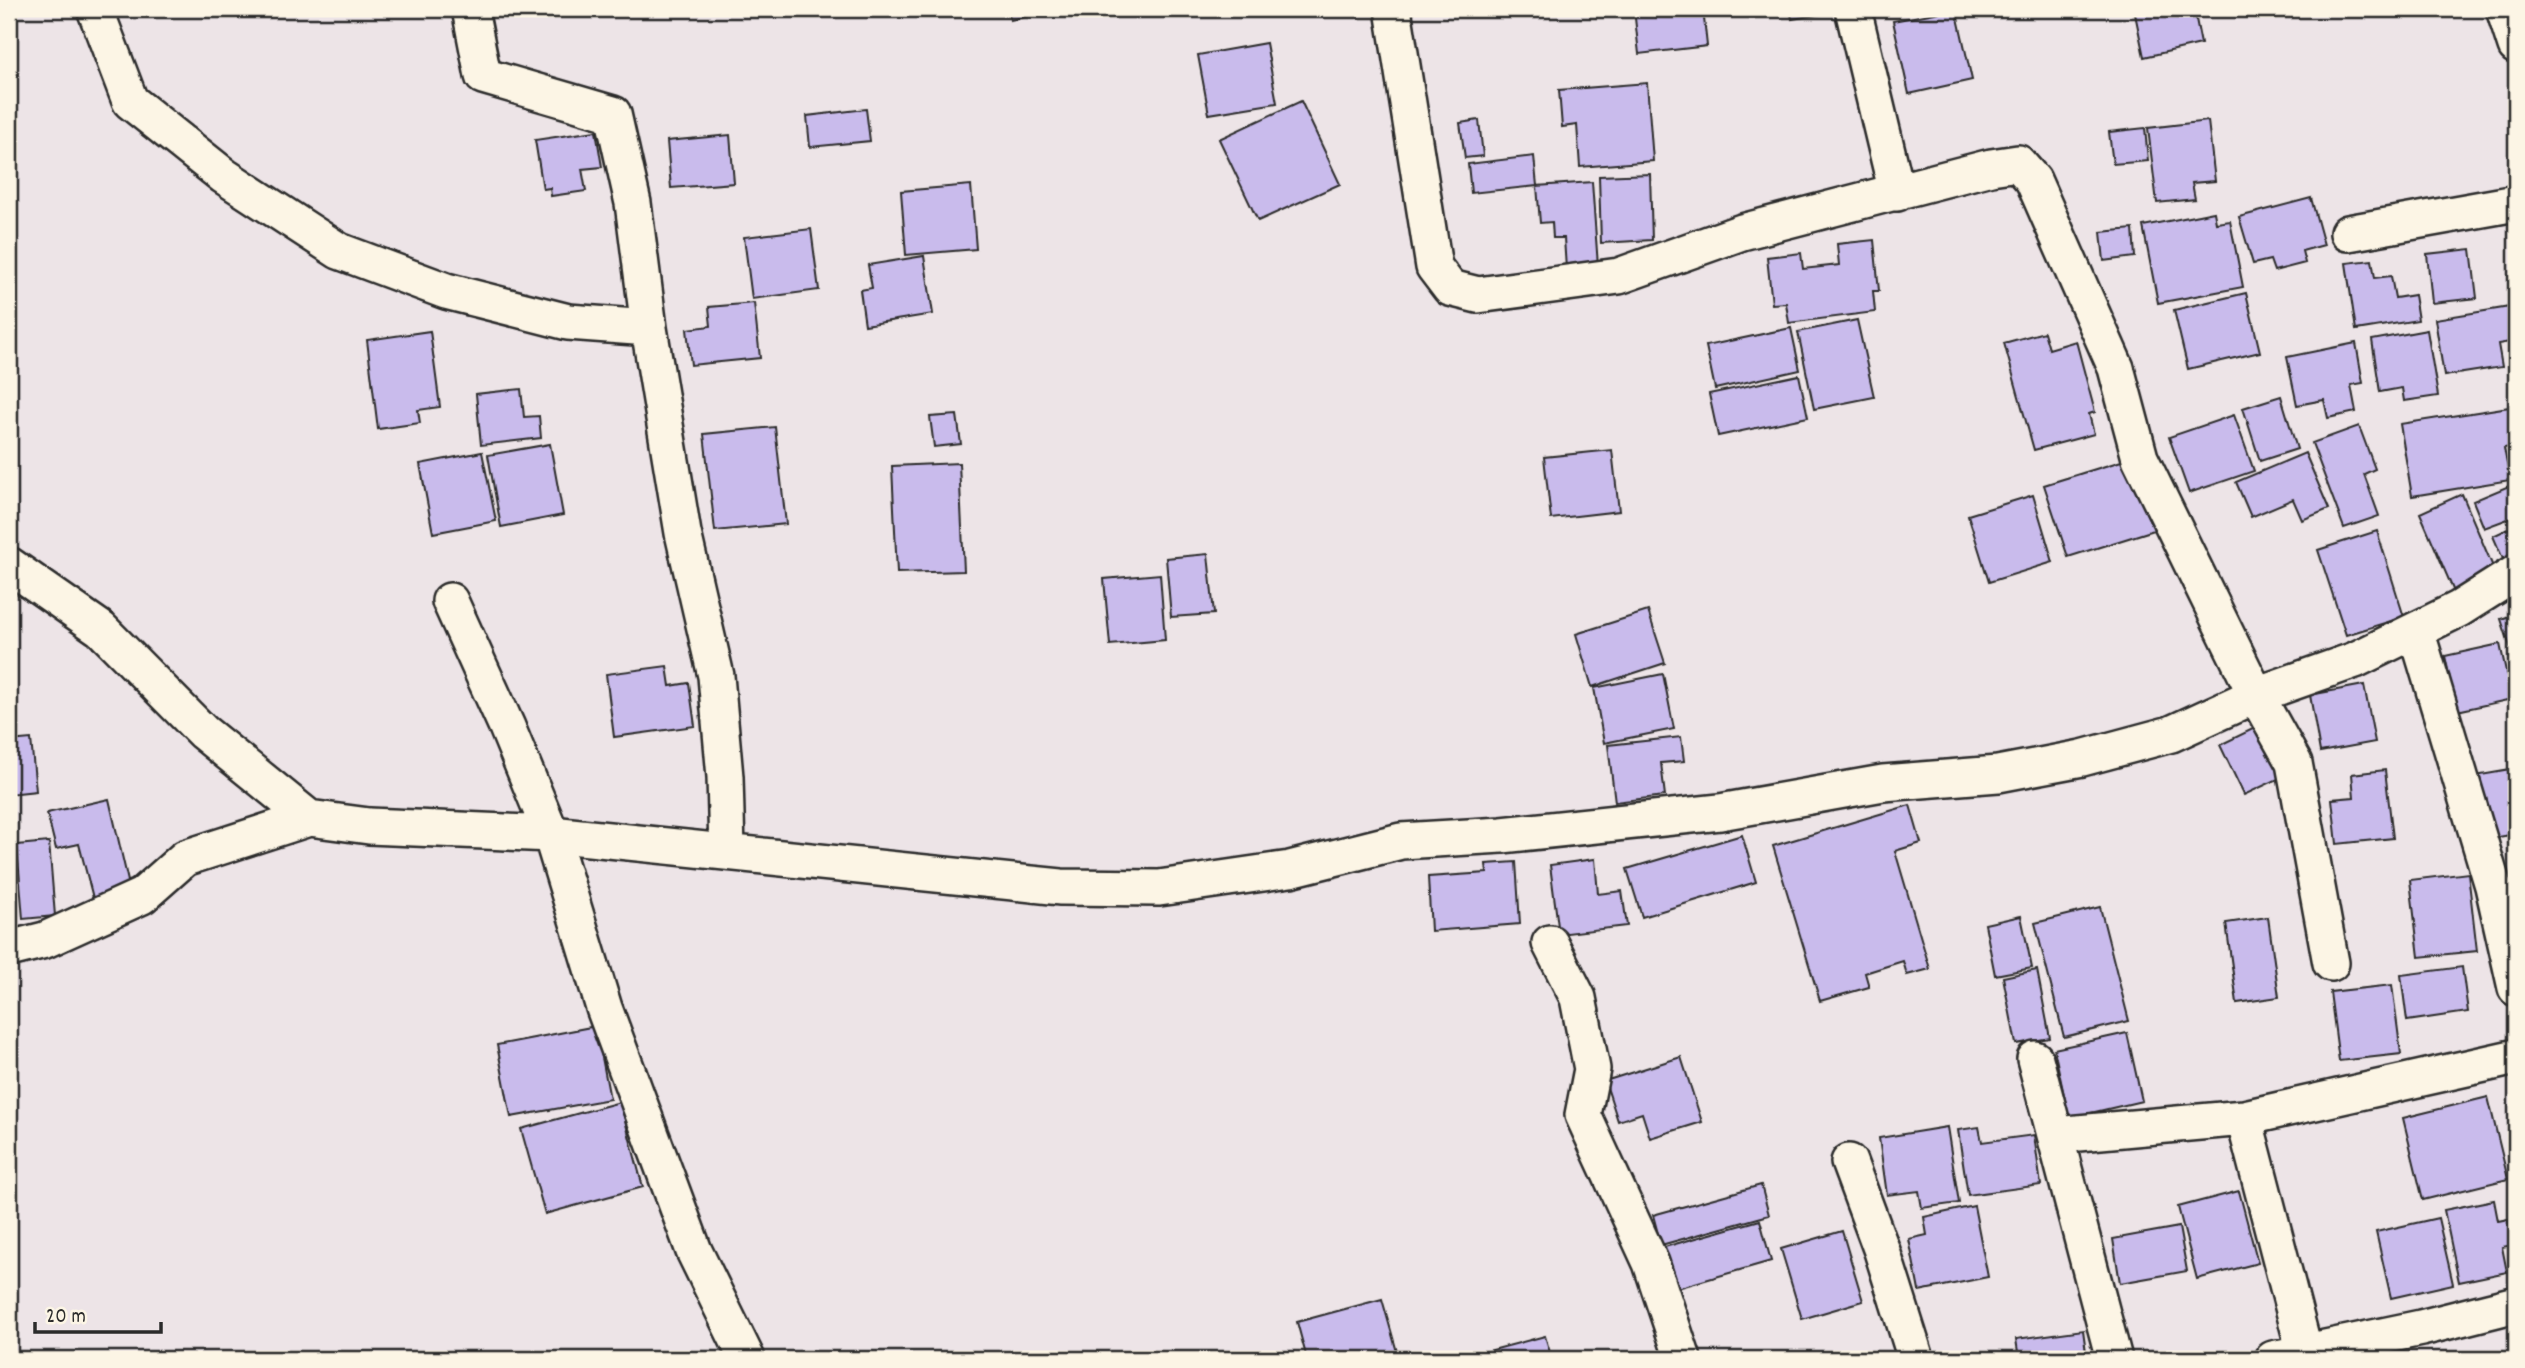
<svg xmlns="http://www.w3.org/2000/svg" width="2525" height="1368" viewBox="0 0 2525 1368" font-family="Dekko,sans-serif">
<rect width="100%" height="100%" fill="#ede4e7"/>
<filter id="ink" filterUnits="userSpaceOnUse"><feTurbulence type="fractalNoise" baseFrequency=".0143" numOctaves="2"/><feDisplacementMap in="SourceGraphic" scale="14" xChannelSelector="R" yChannelSelector="G"/><feConvolveMatrix kernelMatrix="1 2 1 2 8 2 1 2 1" color-interpolation-filters="sRGB"/></filter>
<g filter="url(#ink)">
<path fill="#c9bbec" stroke="#2b2b2b" stroke-width="2" d="M1008 9H1053L1054 11 1010 20Z
M1634 9H1703L1707 46 1639 54Z
M1790 9H1828L1829 13 1792 19Z
M1956 9 1972 80 1909 94 1893 21Z
M2134 9H2194L2201 44 2144 57Z
M1266 43 1277 103 1209 114 1198 55Z
M1647 83 1653 161 1580 167 1577 125 1562 127 1559 90Z
M1301 101 1340 184 1258 221 1219 139Z
M866 109 870 141 810 147 807 116Z
M1479 120 1483 156 1465 158 1460 123Z
M2208 121 2215 181 2192 183 2195 199 2157 203 2148 128Z
M2145 128 2148 161 2113 164 2109 132Z
M596 131 602 167 582 169 586 191 551 196 550 188 543 189 535 140Z
M730 135 734 183 671 188 667 141Z
M1534 156 1537 186 1471 193 1468 164Z
M1650 174 1652 240 1601 243 1599 176Z
M1592 182 1598 266 1566 269 1564 238H1553L1552 222 1540 223 1537 186Z
M971 185 976 249 906 255 901 191Z
M2311 198 2324 245 2302 251 2305 263 2274 271 2270 260 2253 264 2239 217Z
M2214 212 2216 223 2230 221 2243 287 2158 303 2143 226Z
M811 229 819 290 752 299 744 237Z
M2133 229 2135 257 2104 261 2101 232Z
M1874 240 1879 291H1873L1875 312 1789 323 1786 303 1772 304 1767 257 1801 253 1803 269 1839 265 1837 244Z
M2471 249 2477 298 2432 303 2427 254Z
M924 256 933 314 865 325 860 290 872 288 868 265Z
M2372 260 2375 278 2391 276 2395 298 2414 295 2418 320 2356 330 2346 263Z
M2246 293 2260 352 2188 369 2174 310Z
M754 303 760 358 691 365 687 329 711 326 709 307Z
M2516 306V341L2498 344 2502 367 2444 376 2435 319Z
M1857 320 1874 397 1814 409 1798 332Z
M1791 328 1800 370 1715 389 1706 346Z
M2427 330 2438 396 2404 401 2402 388 2380 392 2372 340Z
M430 331 440 407 418 410 420 423 378 429 367 340Z
M2044 332 2049 349 2076 341 2095 412 2089 414 2094 434 2034 450 2004 343Z
M2356 343 2363 383 2351 385 2356 412 2328 418 2324 400 2297 405 2287 357Z
M2510 347H2516V377H2514Z
M1799 375 1808 417 1718 436 1709 394Z
M521 389 524 417 539 416 541 438 481 445 476 394Z
M2281 396 2297 449 2260 461 2243 408Z
M2516 406V446L2504 448 2510 480 2412 496 2400 424Z
M957 415 961 444 934 447 930 417Z
M2234 415 2254 471 2189 493 2169 437Z
M2359 426 2375 469 2364 474 2379 516 2344 528 2312 443Z
M775 427 786 524 715 531 704 434Z
M550 444 563 515 501 527 488 455Z
M1612 450 1619 511 1551 519 1544 457Z
M482 452 496 521 433 533 420 464Z
M2305 453 2329 509 2302 520 2293 499 2251 517 2236 482Z
M2131 458 2154 530 2068 557 2044 485Z
M959 463 964 571 897 573 892 466Z
M2516 483V516L2484 528 2473 501Z
M2462 494 2496 574 2454 592 2420 513Z
M2033 495 2053 562 1989 582 1968 515Z
M2516 525V561L2506 566 2493 536Z
M2377 531 2404 617 2346 635 2318 550Z
M1208 554 1214 614 1171 617 1166 558Z
M1160 574 1165 640 1110 645 1104 579Z
M1648 611 1665 663 1592 687 1576 634Z
M2516 614V665L2501 619Z
M2500 644 2512 699 2457 711 2445 656Z
M667 666 670 686 689 683 695 726 614 737 606 674Z
M1663 674 1674 729 1604 743 1594 688Z
M2364 685 2375 742 2320 752 2310 695Z
M2267 722 2291 773 2244 795 2220 745Z
M1681 737 1684 761 1661 763 1665 796 1615 802 1608 745Z
M31 739 36 791 9 794V741Z
M2516 769V834L2487 839 2475 776Z
M2385 770 2393 838 2337 844 2332 799 2354 797 2352 774Z
M109 799 130 890 93 898 79 844 56 849 47 813Z
M1910 805 1921 843 1895 851 1930 969 1907 975 1903 961 1865 973 1869 987 1820 1001 1773 846Z
M1742 835 1756 882 1642 917 1627 869Z
M49 842 55 916 23 919 17 845Z
M1595 859 1598 894 1622 891 1627 926 1559 934 1550 865Z
M1516 862 1520 924 1431 931 1428 877 1487 873 1486 864Z
M2468 873 2477 951 2419 957 2410 880Z
M2100 907 2129 1021 2064 1037 2035 923Z
M2021 916 2032 968 1995 975 1985 924Z
M2268 917 2279 997 2237 1003 2226 923Z
M2462 967 2468 1012 2407 1021 2401 975Z
M2037 970 2050 1038 2016 1044 2003 977Z
M2392 985 2401 1054 2339 1061 2330 992Z
M596 1026 610 1099 511 1117 497 1045Z
M2127 1033 2142 1101 2069 1118 2054 1049Z
M1681 1057 1702 1122 1650 1138 1642 1113 1618 1121 1605 1081Z
M2488 1097 2508 1179 2423 1200 2403 1118Z
M620 1102 643 1187 545 1214 521 1129Z
M1947 1127 1959 1203 1922 1208 1919 1191 1887 1195 1879 1138Z
M1979 1127 1982 1142 2034 1135 2041 1185 1968 1195 1958 1130Z
M1761 1185 1769 1215 1661 1245 1653 1215Z
M2239 1191 2258 1263 2197 1279 2178 1207Z
M2494 1200 2498 1221 2508 1219 2513 1245 2502 1247 2507 1272 2459 1282 2444 1210Z
M1974 1206 1988 1277 1919 1291 1909 1239 1927 1235 1924 1217Z
M2438 1218 2453 1284 2391 1298 2376 1232Z
M1760 1220 1771 1261 1674 1289 1661 1248Z
M2179 1227 2187 1271 2120 1283 2113 1239Z
M1842 1231 1863 1301 1802 1319 1781 1249Z
M1382 1299 1399 1359H1307L1297 1322Z
M2083 1330 2087 1359H2019L2016 1339Z
M1545 1336 1552 1359H1487L1485 1352Z"/>
<g fill="none" stroke-linecap="round" stroke-linejoin="round">
<g stroke="#2b2b2b" stroke-width="40">
<path id="street" d="M95 9 130 101 224 176 339 251 446 291 568 322 649 328
M470 9 483 76 613 114 633 203 649 328 683 533 716 676 725 777 727 851
M1393 9 1434 267 1450 288 1478 295 1619 276 1742 232 1991 167 2018 163 2033 180 2116 368 2140 458 2256 695 2294 763 2331 963
M1853 9 1897 193
M2504 9 2516 46
M2348 233 2516 203
M9 565 101 629 203 732 309 818 369 826 551 834 1061 887 1159 888 1290 869 1401 841 1502 835 1720 812 1883 783 1998 774 2082 758 2171 734 2256 695 2355 660 2459 609 2516 573
M450 601 507 727 551 834 604 1008 694 1251 747 1359
M2416 630 2493 886 2516 988
M1550 943 1578 998 1592 1069 1583 1115 1651 1263 1683 1359
M9 949 45 940 142 896 185 858 309 818
M2035 1059 2114 1359
M2244 1118 2305 1353
M2056 1135 2244 1118 2516 1057
M1849 1162 1882 1251 1916 1359
M2273 1359 2421 1328 2516 1304"/>
</g>
<use href="#street" stroke="#fcf5e5" stroke-width="35"/>
</g>
</g>
<rect width="2525" height="1368" fill="none" stroke="#fcf5e5" stroke-width="35"/>
<rect x="18" y="18" width="2490" height="1333" fill="none" stroke="#2b2b2b" stroke-width="2.5" filter="url(#ink)"/>
<path d="M35 1322v10h126v-10" fill="none" stroke="#2b2b2b" stroke-width="3.5"/>
<text x="46" y="1322" font-size="21" fill="#2b2b2b" stroke="#fcf5e5" stroke-width="5" paint-order="stroke">20 m</text>
</svg>
